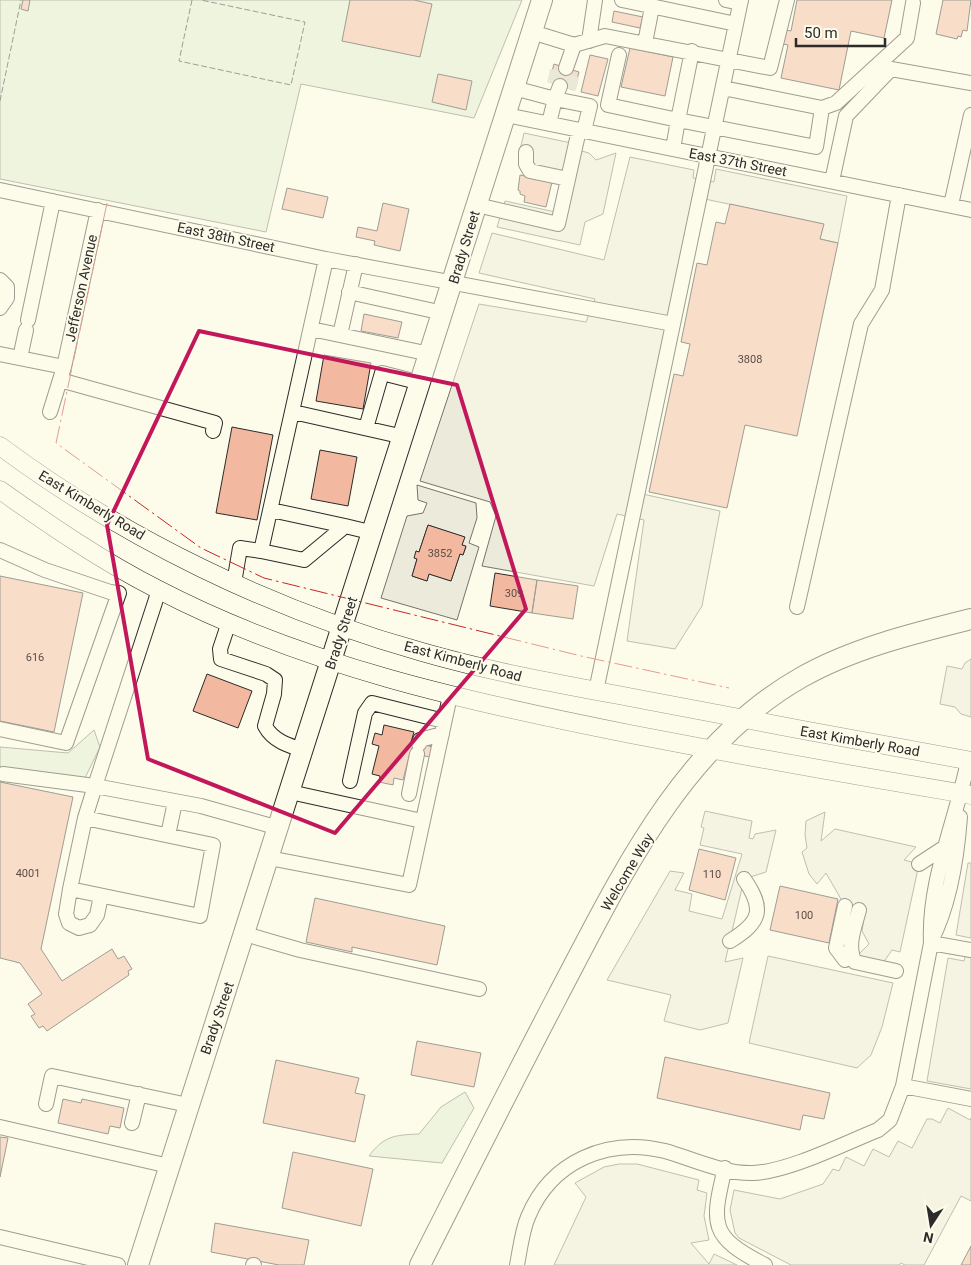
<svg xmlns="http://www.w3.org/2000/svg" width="971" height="1265" viewBox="0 0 971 1265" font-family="Roboto,sans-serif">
<rect width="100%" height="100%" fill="#fdfbea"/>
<path fill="#deebd1" stroke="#74746e" d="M0 0H522L474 118 301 84 266 232 0 179Z
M94 730 100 747 85 778 0 769V747L68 753Z
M465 1092 474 1108 442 1163 369 1156C384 1136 394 1135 419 1134L441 1107Z"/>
<path fill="#eceadb" stroke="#74746e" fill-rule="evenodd" d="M524 133 576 144 574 149 589 153 596 160 616 153 603 214 585 222 580 245 497 227 505 201 560 213 568 180 530 171 520 150Z
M630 157 694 170 693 178 714 182 716 169 847 196 838 243 820 239 823 224 700 198 638 493 720 511 702 606 675 649 627 641 644 520 617 514 594 586 482 566 496 516 490 502 420 481 479 304 586 322 595 299 479 273 492 233 604 260Z
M417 485 476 503 477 518 469 543 479 547 457 620 381 598 407 516 423 513 427 503 418 500ZM428 525 464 537 462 545 466 547 463 555 460 554 451 581 429 574 427 581 412 576 417 559 416 551 419 552Z
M971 659V717L961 714 955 707 940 704 947 666 962 669 965 663Z
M705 811 752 821 749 838 753 839 755 834 776 830 766 872 744 879 725 962 743 958 728 1023 700 1030 664 1021 671 995 607 980 670 871 684 873 675 890 692 894 689 911 722 919 742 854 700 845 704 828 701 827Z
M825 812 821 841 835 829 916 847 904 860 919 864 900 952 892 950 883 963 858 955 869 944 862 931 865 911 845 906 826 873 817 884 809 874 802 852 807 848 805 835 806 821Z
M968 863H971V938L956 935Z
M967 949 971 950V1089L927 1081 948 958 964 961Z
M768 956 893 983 882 1027 871 1055 857 1068 749 1043Z
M948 1108 970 1120 971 1118V1201L961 1196 924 1265H905L901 1263 899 1265H791L739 1238 735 1233 730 1210 734 1190 780 1199 823 1184 833 1169 839 1171 846 1157 864 1166 873 1149 889 1157 898 1141 912 1148 927 1119H932L940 1123Z
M619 1164H637L699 1180 697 1190 707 1193 704 1216 709 1240 691 1243 709 1264 714 1254 737 1265H554L586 1197 575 1183 604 1167Z"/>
<path fill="#f2b8a0" stroke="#2b2b2b" d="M23 0H30L28 11 21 9Z
M350 0H414L432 4 420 57 342 41Z
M797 0H892L884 38 851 31 839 90 781 78 788 45 783 44 786 30 791 31Z
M943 0H971L967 31 963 30 961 37 958 36 957 39 936 34Z
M614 11 643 17 640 28 612 22Z
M630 48 673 57 665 96 621 87Z
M590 55 608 59 598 96 581 92Z
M554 64 579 72 574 90 549 82Z
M438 74 472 81 466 110 432 102Z
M520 175 552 182 546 207 524 202 525 196 520 194V191L518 190Z
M287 188 328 197 323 218 282 209Z
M383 203 409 209 400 251 374 245 375 241 356 237 358 227 377 231Z
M730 204 824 224 820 239 838 243 797 436 745 425 727 508 649 492 674 374 683 376 690 344 681 342 697 263 707 265 716 222 725 224Z
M364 314 402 322 398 338 361 331Z
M324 355 371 363 363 409 316 401Z
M232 427 273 435 257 520 216 513Z
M320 450 357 457 348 506 311 499Z
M428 525 465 537 462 545 466 546 463 555 460 554 451 581 429 574 427 581 412 576 417 559 414 558 416 551 419 552Z
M495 573 537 580 532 613 490 606Z
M0 576 83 593 54 732 0 721Z
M537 580 578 586 573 619 532 613Z
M207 674 252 691 238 728 193 711Z
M384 725 414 732 411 742 433 747 430 757 410 753 403 780 394 778 393 785 379 782 380 776 372 774 379 746 372 744 375 733 382 735Z
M0 782 73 797 41 949 62 981 112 949 118 959 124 956 132 969 128 971 129 975 47 1031 43 1026 39 1028 31 1016 35 1014 28 1004 42 994 20 963 0 958Z
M699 849 736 858 725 900 689 890Z
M780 886 838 899 829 943 770 930Z
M315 898 445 926 437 965 352 947V952L306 942Z
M417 1041 481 1053 474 1087 411 1075Z
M665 1057 830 1093 824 1119 803 1115 800 1130 657 1098Z
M276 1060 359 1078 355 1093 365 1095 355 1142 263 1123Z
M63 1099 81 1103 82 1099 124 1108 120 1128 110 1126 108 1134 58 1123Z
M0 1137 8 1138 0 1177Z
M293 1152 373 1169 361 1226 282 1208Z
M215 1223 309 1240 304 1265H279L211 1252Z
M971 1246V1265H961Z"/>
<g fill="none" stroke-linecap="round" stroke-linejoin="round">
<path stroke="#d3d1c4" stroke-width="14" stroke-dasharray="14 7" stroke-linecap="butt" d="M554 84 558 65
M569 89 574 70"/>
<g stroke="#2b2b2b" stroke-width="16">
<path id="minor" d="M622 0 736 24
M726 0 740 3
M532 32 574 45 566 68
M589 41 595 0
M645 43 652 7
M574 45 605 36 770 68 787 0
M692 51 678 120 816 147 822 108 723 88
M619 55 608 105 678 120 673 149
M514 88 555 99 560 86
M822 108 836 103 907 38 913 3
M506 115 971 210
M549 123 555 99 590 106 584 131
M526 152V164L530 171 568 179
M832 181 846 116 891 69 971 83
M0 190 326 259 673 324
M477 205 558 224 579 130
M951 205 971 115
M0 280 7 287V298L0 308
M349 292 443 313
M28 320 53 201
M311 329 430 354
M340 335 356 264
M0 354 64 367
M20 358 26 330
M60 380 215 423 213 431
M50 412 64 367 98 210
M293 412 404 437
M366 428 382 373 421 383
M345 526 374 533
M0 550 45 570 110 592 119 593 66 743 0 729
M261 551 304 560 345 526 271 510
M234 583 240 548 261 551 326 259
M159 590 95 786 201 806 279 828
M797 607 861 324 882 290 899 195
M229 622 220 649 221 659 266 674 275 680 274 694 265 726C273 741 289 746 304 750
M596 691 741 0
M419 744 420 740 442 734
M3 774 95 786 85 818 70 889 200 916 213 845 85 818
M350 781 365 713 372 703 444 721
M290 792 422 821
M409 794 417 754
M168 835 175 802
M269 858 409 885 450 696
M919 864 945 847
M70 889 66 914 69 923 79 928 90 925 97 915 101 896
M845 906 836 948 845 960
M859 910C855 926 846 946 855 962L896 971
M245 934 300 950 479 989
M730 941C761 922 765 909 744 879
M931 941C950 904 957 858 960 817
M931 943 971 950
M903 1086 971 1099
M46 1104 52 1076 188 1105
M132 1123 139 1094
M0 1127 169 1166
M725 1168C711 1225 710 1237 765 1265
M0 1237 118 1265
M253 1265H254
M517 1265C520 1250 522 1231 528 1217 551 1161 608 1137 665 1151 693 1159 724 1174 753 1173 788 1172 845 1143 878 1130L890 1120 903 1086 931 943C928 881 956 821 968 761"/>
</g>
<g stroke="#2b2b2b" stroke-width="19">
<path id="major" d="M0 446C125 539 272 610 422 652 498 674 577 687 655 702 760 722 866 742 971 761
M0 490C51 526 102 561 157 589 305 666 468 702 630 734 744 756 857 776 971 795"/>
</g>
<g stroke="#2b2b2b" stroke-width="22">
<path id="highway" d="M138 1265 542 0
M420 1265C465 1176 510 1087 556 999 619 880 680 746 802 677 853 648 915 633 971 619"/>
</g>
<use href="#minor" stroke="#fdfbea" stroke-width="14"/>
<use href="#major" stroke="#fdfbea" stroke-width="18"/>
<use href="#highway" stroke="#fdfbea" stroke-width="20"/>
<path stroke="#2b2b2b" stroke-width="1" stroke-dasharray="6 2.5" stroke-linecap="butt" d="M192 0 179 61 291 85 305 22 201 0
M0 101 21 0"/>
<path stroke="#c62828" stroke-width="1" stroke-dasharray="18 4 2.5 4" stroke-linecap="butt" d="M107 203 56 443 201 548 264 578 581 656 729 688"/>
</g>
<path d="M0 0H971V1265H0ZM199 331 457 385 526 609 335 833 148 759 107 525Z" fill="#fdfbea" fill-opacity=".55" fill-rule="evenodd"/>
<path fill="none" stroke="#c2185b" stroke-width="4" stroke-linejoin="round" d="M199 331 457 385 526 609 335 833 148 759 107 525Z"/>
<g text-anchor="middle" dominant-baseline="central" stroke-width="4" stroke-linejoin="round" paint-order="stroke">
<g font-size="11" fill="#5d4e48">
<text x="750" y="359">3808</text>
<text x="440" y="553">3852</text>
<text x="514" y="593">309</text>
<text x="35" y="657">616</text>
<text x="28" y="873">4001</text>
<text x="712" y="874">110</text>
<text x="804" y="915">100</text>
</g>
<g font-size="14" fill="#2b2b2b" stroke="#fdfbea">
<text transform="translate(738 162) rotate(11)">East 37th Street</text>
<text transform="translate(226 237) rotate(12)">East 38th Street</text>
<text transform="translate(464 247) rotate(-73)">Brady Street</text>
<text transform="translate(81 288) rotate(-78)">Jefferson Avenue</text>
<text transform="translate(92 505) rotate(31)">East Kimberly Road</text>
<text transform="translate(341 633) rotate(-72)">Brady Street</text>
<text transform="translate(463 661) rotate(15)">East Kimberly Road</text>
<text transform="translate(860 741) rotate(10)">East Kimberly Road</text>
<text transform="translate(627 872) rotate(-59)">Welcome Way</text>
<text transform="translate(217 1018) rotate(-71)">Brady Street</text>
</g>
</g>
<g transform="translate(931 1225) rotate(192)" stroke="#fdfbea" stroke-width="4" paint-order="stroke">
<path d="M0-4L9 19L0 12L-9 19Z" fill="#2b2b2b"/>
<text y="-8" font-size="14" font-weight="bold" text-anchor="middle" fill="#2b2b2b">N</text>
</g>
<path d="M796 38v8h89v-8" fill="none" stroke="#2b2b2b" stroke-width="2.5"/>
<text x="804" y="38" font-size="15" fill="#2b2b2b" stroke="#fdfbea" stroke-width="4" paint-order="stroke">50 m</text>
</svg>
